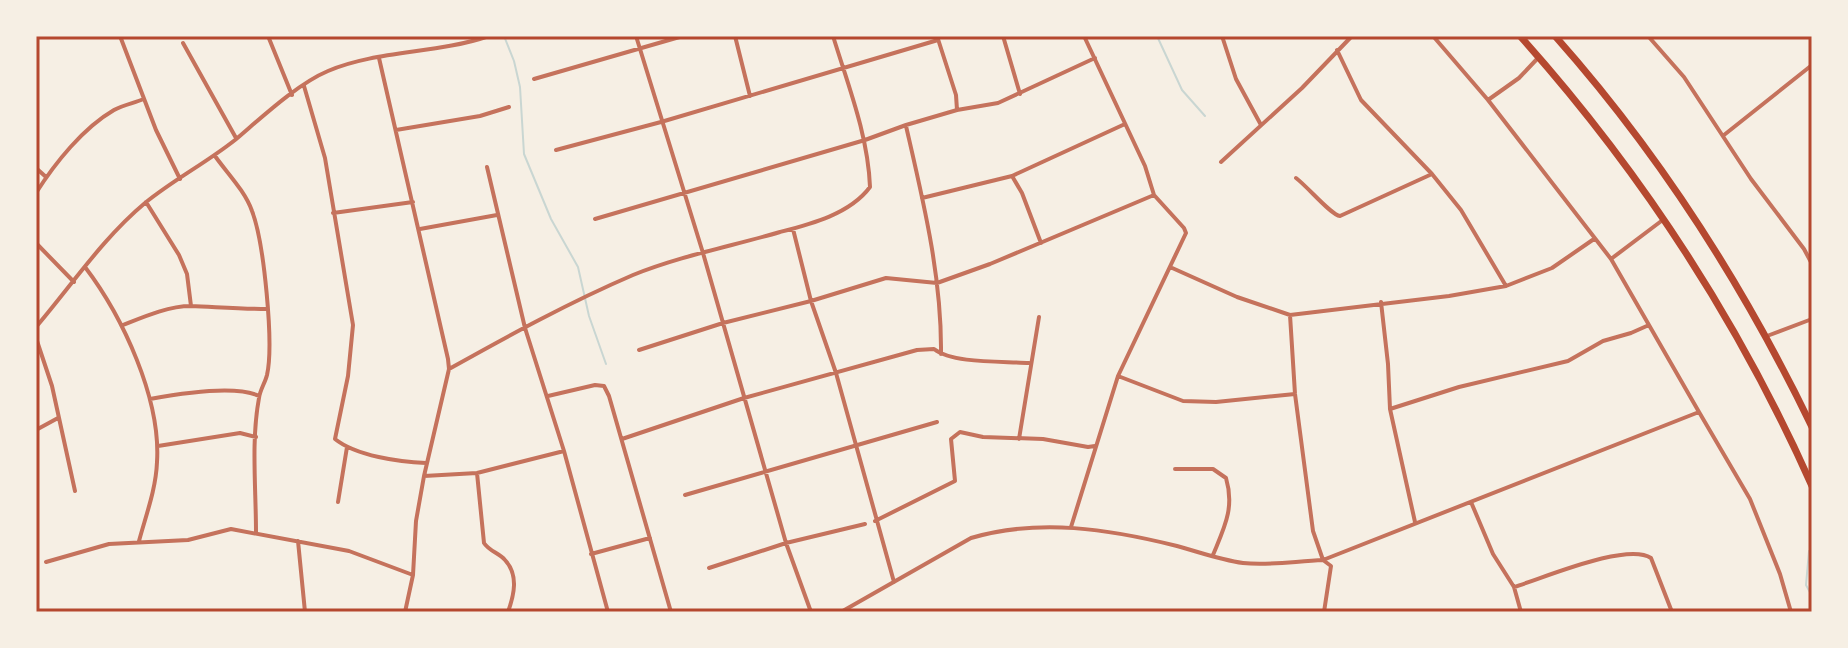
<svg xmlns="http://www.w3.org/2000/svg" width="1848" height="648" viewBox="0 0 1848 648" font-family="'DejaVu Sans',sans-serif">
<rect width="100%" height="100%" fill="#f6efe4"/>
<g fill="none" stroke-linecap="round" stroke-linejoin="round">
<path stroke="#c9d6d2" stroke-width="2" d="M504 36 514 61 520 87 524 154 551 219 578 267 589 316 606 364
M1157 36 1182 90 1205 116
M1809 551 1806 585 1812 596"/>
<path stroke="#c5725c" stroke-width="4" d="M120 36 156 130 180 179
M268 36 292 95
M636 36 703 253 786 543 811 612
M735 36 750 96
M937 36 956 95 957 110
M1003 36 1020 94
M1222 36 1236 79 1261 125
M1433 36 1488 100 1611 259
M1648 36 1684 77 1751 179 1804 249 1812 264
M183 43 236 138
M1337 50 1361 100 1432 174 1461 210 1506 286
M379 58 448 359 449 369 424 476 416 521 413 575 405 612
M534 79 683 36
M304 86 325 158 353 325 348 376 335 439C356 456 400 462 426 463
M1488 100 1519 78 1537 59
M906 126C923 200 942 277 941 354
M396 130 480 116 509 107
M1724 135 1812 65
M556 150 661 122 938 40
M215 156C227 173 245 191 252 211 264 242 274 344 267 375 265 383 260 390 259 398 251 441 256 488 256 532
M1221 162 1302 88 1352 36
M487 167 525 328 564 451 608 612
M36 168 46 177
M1012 176 1022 193 1041 243
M1296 178C1308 187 1331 215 1340 216L1432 174
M36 193C55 163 83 128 114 110 123 105 134 103 144 99
M922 198 1012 176 1125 124
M146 202 179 255 187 274 191 306
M333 213 413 202
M595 219 865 140 906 125 957 110 998 103 1095 58
M420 229 497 215
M793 229 811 301 836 373 894 582
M36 243 74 282
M85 267C123 317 161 399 157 462 156 489 146 515 139 541
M1170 267 1237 297 1290 315 1449 296 1506 286 1552 268 1594 239
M1381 302 1388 364 1390 409 1415 522
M1290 315 1295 394 1313 531 1323 560 1331 566 1324 612
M123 325C143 317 168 306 191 306 216 307 242 309 267 309
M36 327C71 286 103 238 145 203 173 180 206 163 235 140 261 118 297 84 328 71 377 50 437 54 489 36
M1767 336 1812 319
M36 338 52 386 75 491
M639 350 723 323 811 301 886 278 937 283 990 264 1154 195
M449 369C508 336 570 302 633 275 680 256 732 246 780 232 811 224 850 214 870 187 868 135 848 85 833 36
M1118 376 1183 401 1216 402 1295 394
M548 396 595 385 604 386 609 396 671 612
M150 399C177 394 234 384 259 396
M1390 409 1459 387 1568 361 1603 341 1631 333 1649 325
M1699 412 1750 499 1780 574 1791 612
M36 430 58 418
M622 439 744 398 917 350 934 349C953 364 1003 361 1029 363
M1019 439 1039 317
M158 446 240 433 256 437
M1175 469H1213L1226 478C1235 508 1224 528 1213 555
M477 473 484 543C489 551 499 553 505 560 519 575 514 595 508 612
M424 476 477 473 564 451
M685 495 937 422
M338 502 347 447
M1471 502 1493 554 1514 587 1521 612
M875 521 955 481 951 439 960 432 983 437 1043 439 1088 447 1095 446
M1071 527 1118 376 1186 233 1184 228 1154 195 1145 166 1084 36
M298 541 305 612
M591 554 650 538
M46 562 109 544 188 540 231 529 349 551 413 575
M709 568 786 543 865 524
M1514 587C1544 578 1627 542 1651 558L1672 612
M841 612 971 538C1039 518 1109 529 1177 546 1199 552 1221 560 1243 563 1269 566 1296 561 1323 560L1699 412 1611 259 1664 219
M1026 612H1046
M1469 612H1471"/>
<path stroke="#b5482f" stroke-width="7" d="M1520 36C1640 170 1739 322 1812 486
M1555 36C1659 153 1744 286 1812 427"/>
</g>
<rect width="1848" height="648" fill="none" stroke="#f6efe4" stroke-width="76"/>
<rect x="38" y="38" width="1772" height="572" fill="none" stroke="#b5482f" stroke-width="3"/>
</svg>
